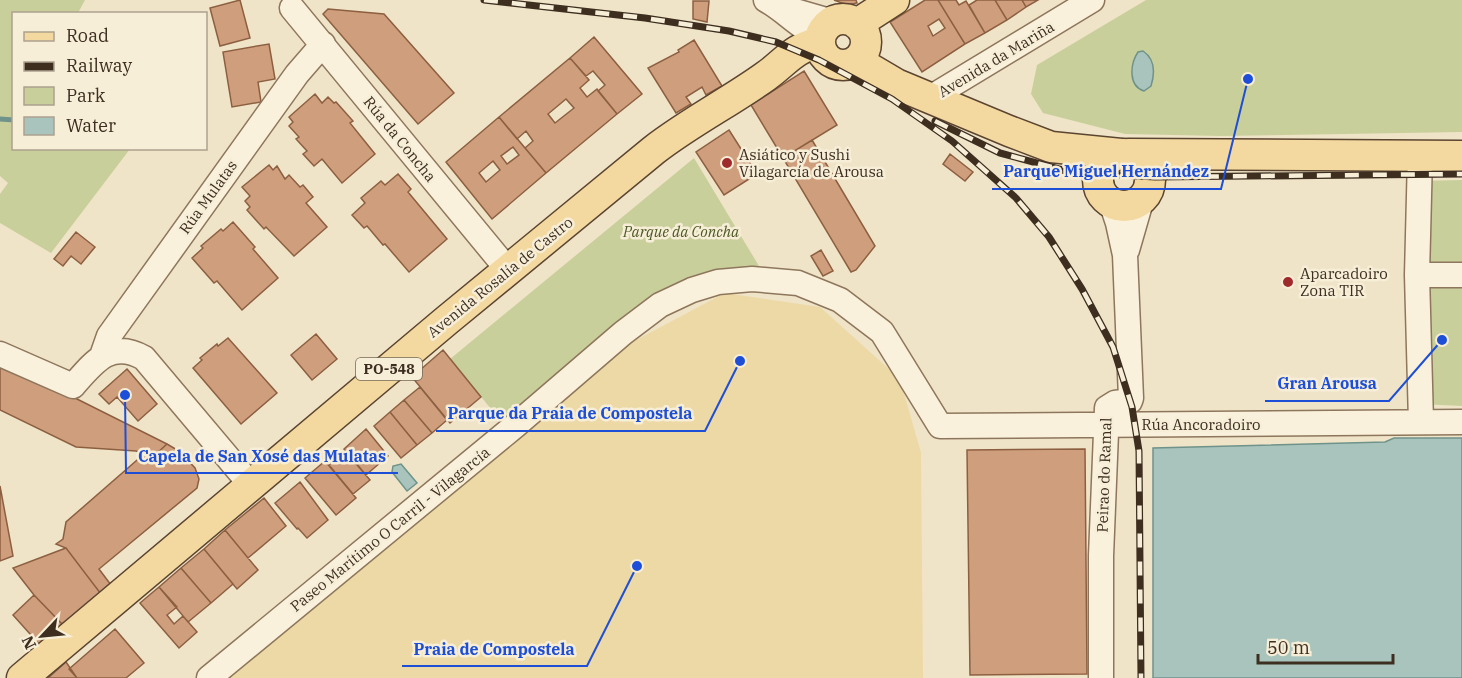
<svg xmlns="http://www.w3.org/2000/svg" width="1462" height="678" viewBox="0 0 1462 678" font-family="'IBM Plex Serif',serif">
<rect width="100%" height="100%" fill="#f0e4c8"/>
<path fill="#c9cf9b" d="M0 0H85L78 13 14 14V148L130 149 51 253 0 223V194L8 183 0 176Z
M1146 0H1462V132L1220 136 1125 134 1043 113 1031 94 1037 65Z
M694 158 759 266 719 270 680 282 505 426 450 359Z
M1462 180V406L1420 404 1418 181Z"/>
<path fill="#ecd9a5" d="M725 293 820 307 900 379 921 453 923 678H213L621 348Z"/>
<path fill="#a9c4bc" stroke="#6f938a" stroke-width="1.5" d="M1143 51C1155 59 1155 73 1151 86L1144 91C1128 86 1130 64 1138 52Z
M1394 438H1462V678H1153V448L1385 442Z
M401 464 417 483 407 491 392 472 393 466Z"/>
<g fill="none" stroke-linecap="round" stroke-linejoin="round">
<path stroke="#6f938a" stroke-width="5" d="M0 119 14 120"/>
</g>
<path fill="#cf9f7d" stroke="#8d5f41" stroke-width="1.5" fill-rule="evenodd" d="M240 0 250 38 220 46 210 8Z
M834 0H856L857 3 847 5Z
M925 0H938L965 44 922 72 890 22ZM939 19 945 28 933 36 928 26Z
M938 0H956L959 5 966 1 985 33 965 44Z
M977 0H995L1007 20 985 33 969 5Z
M995 0H1022L1026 7 1007 20Z
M1022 0H1038L1026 7Z
M693 1H709L707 22 693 19Z
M328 9 384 14 454 93 418 124 323 14Z
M594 37 642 94 617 114 598 91 605 85 593 71 586 76 570 58Z
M694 40 722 86 706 95 702 87 686 97 691 104 676 113 648 68 679 52 678 50Z
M269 44 275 79 258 82 261 102 232 107 223 52Z
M570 58 589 80 580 88 587 97 597 89 617 114 546 173 525 148 533 141 526 131 517 139 499 117ZM566 99 574 108 555 123 548 114Z
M804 71 837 125 783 158 751 105Z
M315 94 322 103 328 97 334 103 336 102 353 121 350 123 375 154 342 183 322 159 314 166 303 154 307 151 296 139 299 137 289 126 293 122 289 117Z
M499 117 546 173 492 219 446 162ZM513 147 519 155 507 164 501 156ZM493 161 500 170 486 182 479 173Z
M729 130 757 174 724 195 696 152Z
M812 140 875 246 856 270 851 272 783 158Z
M950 154 973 172 965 181 943 164Z
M269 165 273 170 277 166 285 179 289 175 300 187 303 185 313 197 306 203 327 227 294 256 266 227 264 229 247 210 250 207 245 201 250 196 242 187Z
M398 174 411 189 408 192 447 239 409 272 385 244 383 245 367 226 364 228 352 215 365 203 361 198 381 181 385 185Z
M233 222 255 247 253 249 278 278 242 310 217 281 214 283 192 258 203 248 201 246 221 229 223 231Z
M76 232 95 247 81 264 71 256 63 266 54 259Z
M821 250 833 271 823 276 811 256Z
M316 334 337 359 312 380 291 355Z
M228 338 277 393 241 424 193 368 202 360 200 358 217 344 218 346Z
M443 350 481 397 450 423 412 377Z
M0 365 71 396 167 444 155 455 144 454 136 451 76 447 0 410Z
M127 369 157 404 138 421 117 397 109 404 99 394Z
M420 387 447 420 432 433 404 400Z
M404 400 432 433 417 445 390 412Z
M390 412 417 445 401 458 374 426Z
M366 429 388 456 366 475 344 449Z
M167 444 179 451 195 468 199 479 197 488 99 569 111 585 101 594 66 548 56 544 63 539 66 522 144 454 155 455Z
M1085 449 1087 674 970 675 967 450Z
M345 451 370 480 353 494 329 465Z
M325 461 356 498 336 515 305 478Z
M300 482 328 520 307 538 298 528 297 529 275 503Z
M0 486 13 556 0 561Z
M264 498 286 526 248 558 225 530Z
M225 530 258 570 237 589 204 549Z
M66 548 101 594 62 624 34 595 13 568Z
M204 549 233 584 211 603 181 568Z
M181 568 211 603 188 622 159 587Z
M159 587 177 607 167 615 174 624 183 616 197 632 179 648 140 603Z
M34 595 62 624 39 644 13 615Z
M115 629 144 663 126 678H77L69 669Z
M66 662 77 678H48Z"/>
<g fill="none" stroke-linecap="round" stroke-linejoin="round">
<g stroke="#8d765c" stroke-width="27">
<path id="minor" d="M766 0C785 10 800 29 821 36
M292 8 508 270
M788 9 833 22
M930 98 1092 0
M1420 156 1417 275H1462
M1127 250 1142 198
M1417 275 1421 422
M0 354 73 386C94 362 111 339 144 358L251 485
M102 356 109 336 297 74 323 44
M209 678 516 425 623 333 660 305 692 290 718 282 752 279 798 283 840 300 882 332 940 426 1462 422
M1101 678V556L1107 408 1115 403 1130 401 1131 398 1125 255 1118 223 1111 202"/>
</g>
<g stroke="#5b4430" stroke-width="33">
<path id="major" d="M820 42a23 23 0 1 1 46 0a23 23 0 1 1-46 0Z
M857 24 894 0
M857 61 896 84 1009 131 1051 147 1121 154
M1128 154 1462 156
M1098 180a26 26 0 1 1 52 0a26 26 0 1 1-52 0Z
M22 678 446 321 654 150C690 122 730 102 766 76 788 60 792 49 820 42"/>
</g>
<use href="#minor" stroke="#faf1dc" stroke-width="24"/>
<use href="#major" stroke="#f3d9a0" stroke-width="30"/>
<g stroke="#3d2e20" stroke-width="7">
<path id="rail" d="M484 0 645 18 729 31 776 42 819 60 892 99 952 141 1016 198 1049 237 1082 289 1113 347 1132 407 1139 451 1141 678
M935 121 1000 153 1070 172 1155 177 1462 174"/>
</g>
<use href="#rail" stroke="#f7eed8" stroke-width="4.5" stroke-dasharray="14" stroke-linecap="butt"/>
</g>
<g fill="#9e2a2b" stroke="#f7eed8" stroke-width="2">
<circle cx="727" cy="163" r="6"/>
<circle cx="1288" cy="282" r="6"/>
</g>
<g text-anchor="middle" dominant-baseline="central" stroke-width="5" stroke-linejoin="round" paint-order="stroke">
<rect fill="#f7eed8" stroke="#756857" stroke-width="1.5" x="356" y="358" width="66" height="22" rx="4.5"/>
<g font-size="14" font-weight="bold" fill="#3d2e20">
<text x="389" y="369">PO-548</text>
</g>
<g font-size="15" fill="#3d2e20" stroke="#f7eed8">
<text transform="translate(996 59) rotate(-31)">Avenida da Mariña</text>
<text transform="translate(400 139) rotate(51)">Rúa da Concha</text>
<text transform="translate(208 197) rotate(-54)">Rúa Mulatas</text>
<text transform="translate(500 277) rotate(-39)">Avenida Rosalía de Castro</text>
<text x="1201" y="424">Rúa Ancoradoiro</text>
<text transform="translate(1104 475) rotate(-88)">Peirao do Ramal</text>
<text transform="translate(390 529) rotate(-39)">Paseo Marítimo O Carril - Vilagarcía</text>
</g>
<g font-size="15" fill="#3d2e20" stroke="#f7eed8" text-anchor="start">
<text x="739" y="154">Asiático y Sushi<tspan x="739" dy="17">Vilagarcía de Arousa</tspan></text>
<text x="1300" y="273">Aparcadoiro<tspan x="1300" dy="17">Zona TIR</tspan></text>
</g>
<g font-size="15" font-style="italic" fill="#4d5a26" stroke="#f7eed8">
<text x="681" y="231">Parque da Concha</text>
</g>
</g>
<path fill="none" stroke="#1d4ed8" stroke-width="2" d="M1248 79L1221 189H992M1442 340L1389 401H1265M740 361L705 431H436M125 395L126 473H398M637 566L587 666H402"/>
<g fill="#1d4ed8" stroke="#f7eed8" stroke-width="2">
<circle cx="1248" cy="79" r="6"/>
<circle cx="1442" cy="340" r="6"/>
<circle cx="740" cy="361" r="6"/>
<circle cx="125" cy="395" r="6"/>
<circle cx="637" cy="566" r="6"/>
</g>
<g font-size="16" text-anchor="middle" font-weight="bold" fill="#1d4ed8" stroke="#f7eed8" stroke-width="5" stroke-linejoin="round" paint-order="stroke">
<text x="1106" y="177">Parque Miguel Hernández</text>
<text x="1327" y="389">Gran Arousa</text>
<text x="570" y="419">Parque da Praia de Compostela</text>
<text x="262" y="462">Capela de San Xosé das Mulatas</text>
<text x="494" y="655">Praia de Compostela</text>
</g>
<rect x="12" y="12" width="195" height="138" fill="#f7eed8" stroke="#ada18e" stroke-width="1.5"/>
<rect x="24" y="32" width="30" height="9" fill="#f3d9a0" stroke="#ada18e" stroke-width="1.5"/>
<text x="66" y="42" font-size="18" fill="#3d2e20">Road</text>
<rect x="24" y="62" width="30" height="9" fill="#3d2e20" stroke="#ada18e" stroke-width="1.5"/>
<text x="66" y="72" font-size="18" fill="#3d2e20">Railway</text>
<rect x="24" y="87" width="30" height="18" fill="#c9cf9b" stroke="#ada18e" stroke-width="1.5"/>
<text x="66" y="102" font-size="18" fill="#3d2e20">Park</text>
<rect x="24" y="117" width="30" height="18" fill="#a9c4bc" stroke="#ada18e" stroke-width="1.5"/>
<text x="66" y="132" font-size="18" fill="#3d2e20">Water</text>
<g transform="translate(42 636) rotate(244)" stroke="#f7eed8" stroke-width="4.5" paint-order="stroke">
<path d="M0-4.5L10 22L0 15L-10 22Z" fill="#3d2e20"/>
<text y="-9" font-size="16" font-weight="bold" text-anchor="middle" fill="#3d2e20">N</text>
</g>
<path d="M1258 654v9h135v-9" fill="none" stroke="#3d2e20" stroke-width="3"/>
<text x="1267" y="654" font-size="18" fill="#3d2e20" stroke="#f7eed8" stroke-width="4.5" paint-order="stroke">50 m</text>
</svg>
